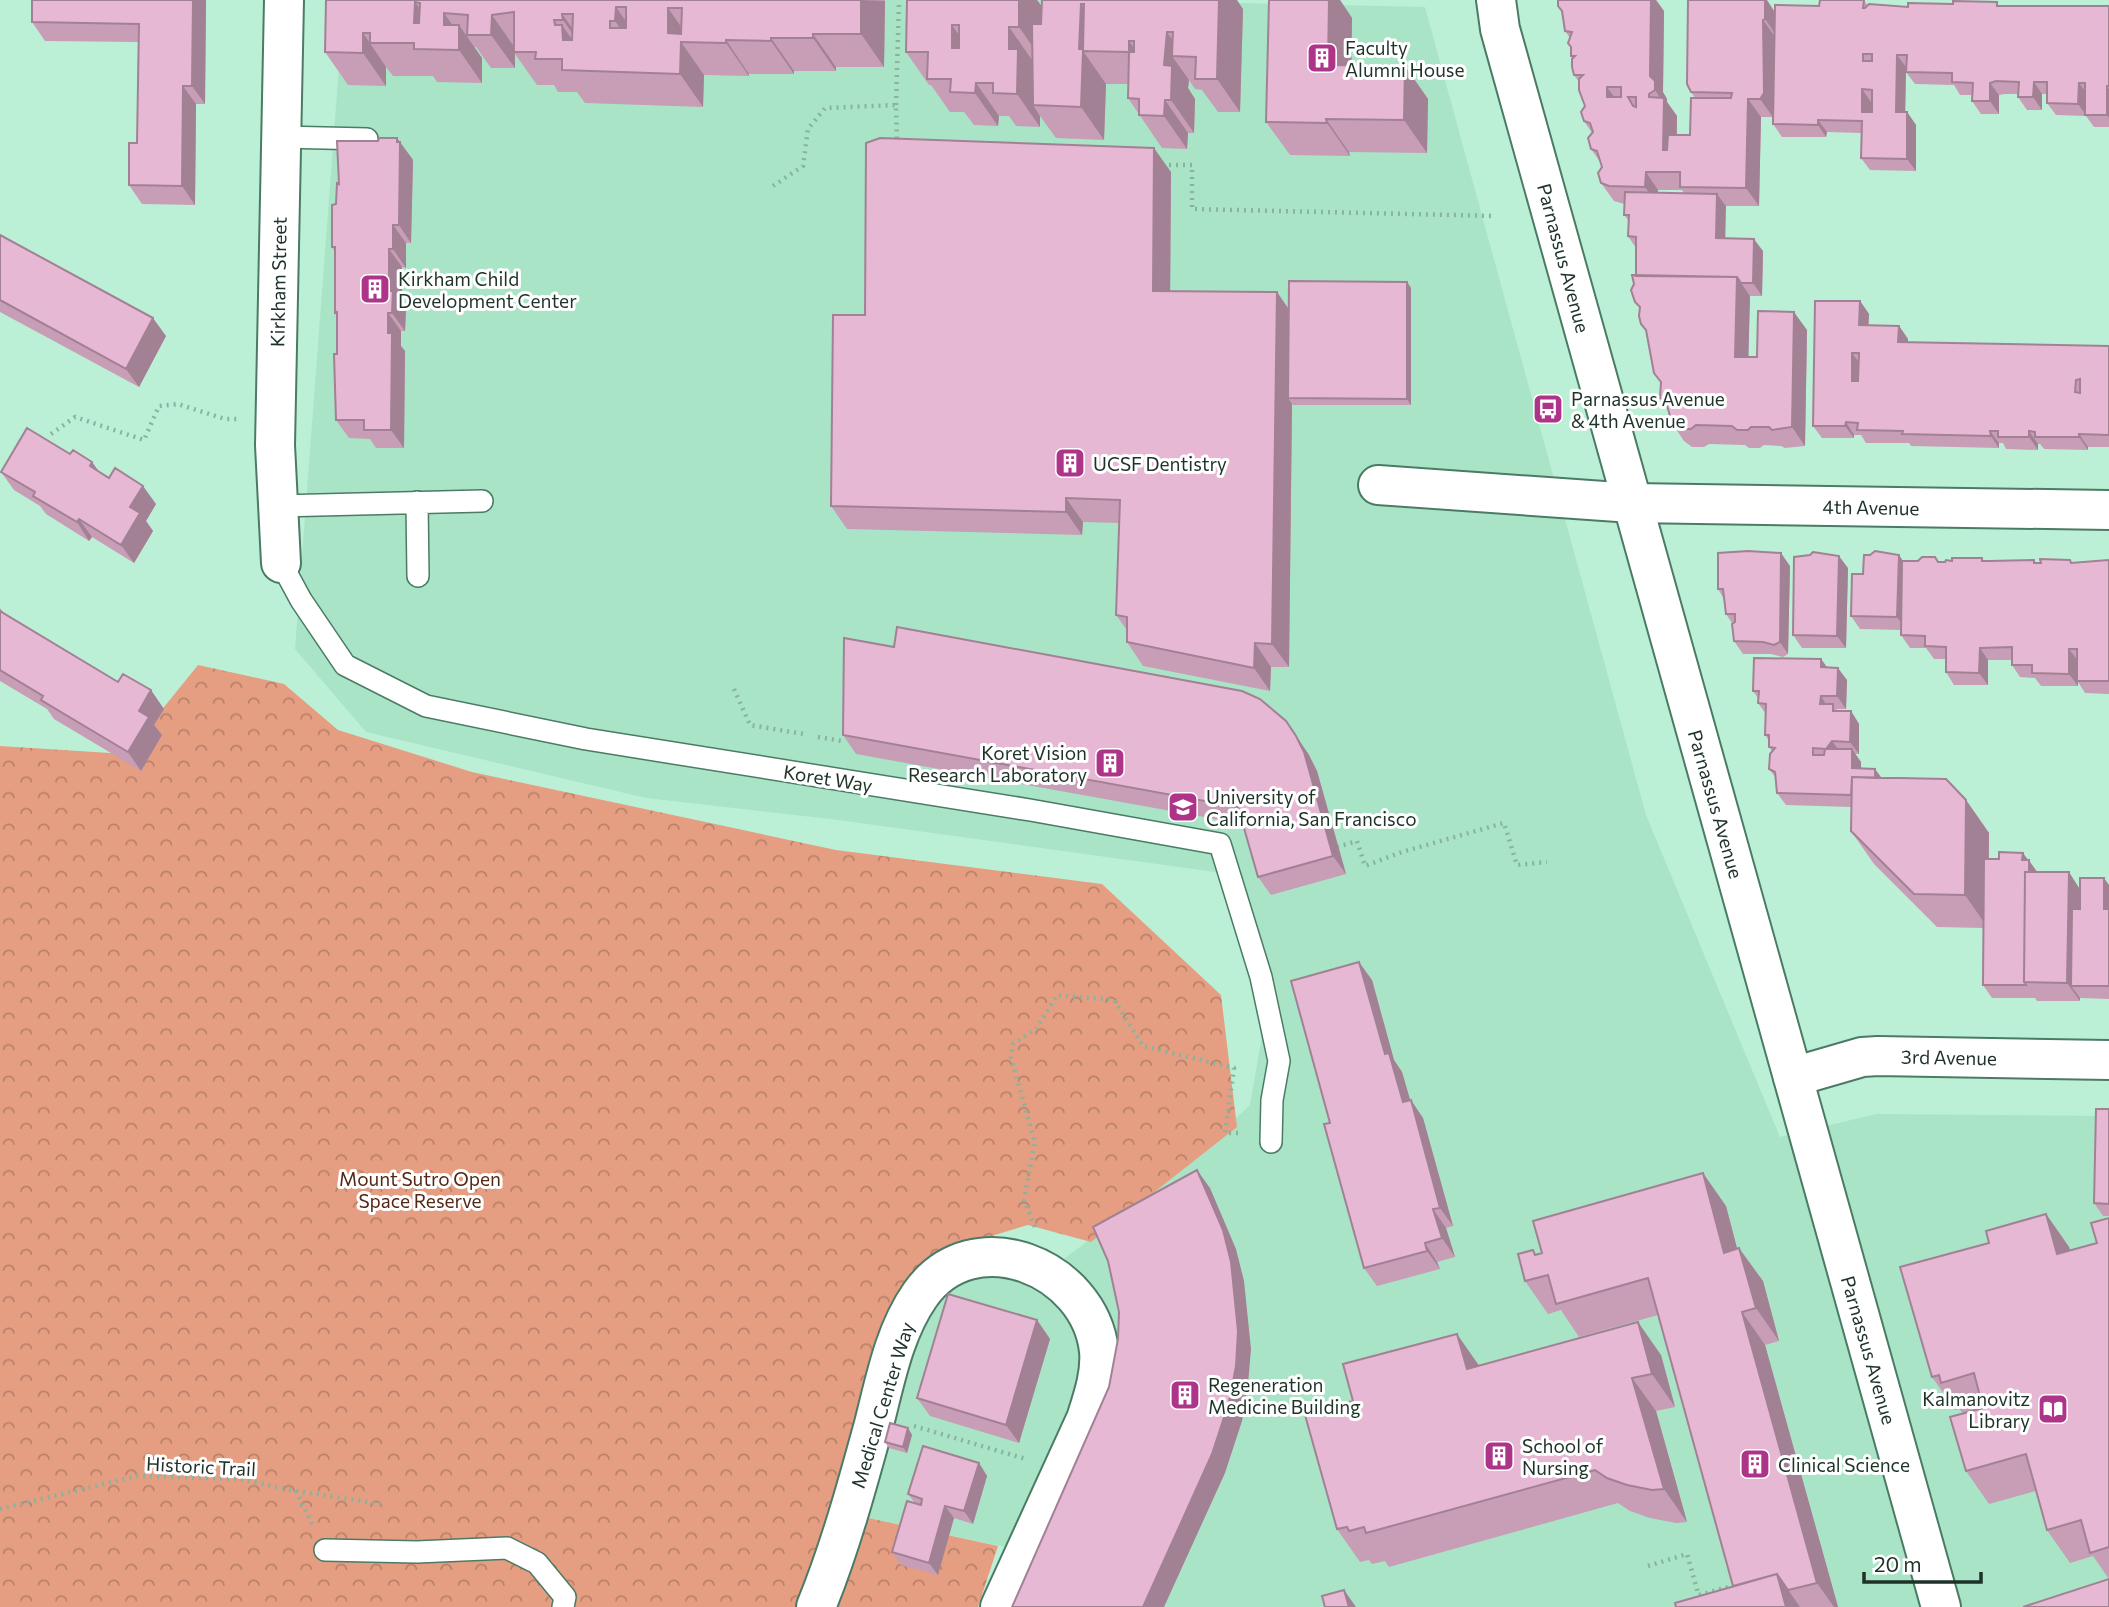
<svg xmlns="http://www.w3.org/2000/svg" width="2109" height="1607" viewBox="0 0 2109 1607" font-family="Commissioner,sans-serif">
<defs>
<pattern id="park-crowns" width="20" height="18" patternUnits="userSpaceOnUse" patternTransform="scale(1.75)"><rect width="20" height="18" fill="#e59e82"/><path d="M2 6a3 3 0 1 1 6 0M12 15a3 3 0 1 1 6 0" fill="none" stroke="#b9816a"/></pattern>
</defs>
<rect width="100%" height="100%" fill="#bcf0d6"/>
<path fill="#a9e4c7" d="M344 0H1106L1425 7 1646 815 1780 1137 1876 1114 2109 1116V1607H1000L1024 1551 836 1511 918 1273 1057 1264 1181 1171 1250 1105 1265 1018 1222 873 838 820 646 798 366 732 295 649Z"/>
<path fill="url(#park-crowns)" d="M198 665 284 684 338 730 472 772 836 850 1102 884 1221 995 1237 1127 1091 1242 1028 1225 965 1244 918 1273 836 1511 998 1546 978 1607H0V746L126 754Z"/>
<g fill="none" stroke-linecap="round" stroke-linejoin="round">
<g stroke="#4b7b64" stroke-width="24">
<path id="lane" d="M281 137 367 139
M417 502 418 576
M278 506 482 501
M281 563 301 600 345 665 426 706 586 739 1030 810 1220 844 1261 977 1279 1061 1272 1100 1271 1142
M325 1550 417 1552 507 1548 537 1563 565 1597 563 1607"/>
</g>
<g stroke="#4b7b64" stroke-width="42">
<path id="street" d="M1378 485 1632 503 2109 510
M281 563 275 445 284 0
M1793 1077 1862 1057 1878 1056 2109 1060
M816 1607C840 1548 857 1486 874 1424 885 1381 894 1332 920 1295 973 1219 1090 1267 1099 1351 1101 1374 1093 1397 1086 1419L1000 1607"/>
</g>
<g stroke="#4b7b64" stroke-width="42">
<path id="secondary" d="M1496 0 1500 29 1941 1607"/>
</g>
<path stroke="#89b39e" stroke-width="4.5" stroke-dasharray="2 5" stroke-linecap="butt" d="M896 105 899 0
M1162 165H1192V209L1495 216
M773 186 803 166 808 129 825 108 896 105 897 142
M51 434 75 417 144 440 159 406 178 404 225 419H237
M734 689 750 725 804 734
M818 737 842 741
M1337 847 1357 841 1365 866 1402 852 1504 823 1517 865 1547 862
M1035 1227 1024 1200 1035 1142 1011 1058 1013 1044 1037 1028 1057 995 1114 1000 1143 1046 1234 1068 1225 1133H1242
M914 1426 1026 1459
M296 1491 381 1504
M0 1509 137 1476 239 1479 296 1491 312 1524
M1648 1566 1687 1554 1702 1607
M1699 1595 1739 1584"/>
<use href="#lane" stroke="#fff" stroke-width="21"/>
<use href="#street" stroke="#fff" stroke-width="38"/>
<use href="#secondary" stroke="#fff" stroke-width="38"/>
</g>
<path fill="#c79eb6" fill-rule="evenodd" d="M206 0 205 104H196L195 205 142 204 129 185 137 143 138 42 45 41 32 22Z
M326 0H885L884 67H836V71H794V74H749V76L704 75 703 107 585 103 577 92H558L554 85H537L515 54V68H491L476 47H474L482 58V83L437 82 433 76H393L386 67V86L348 85 325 52Z
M907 0H1037L1042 7V0L1243 9 1240 112H1218L1202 90 1195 89 1189 80 1188 88 1195 99 1194 133H1188L1187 149 1162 148 1128 98V84H1106L1104 140 1056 138 1040 116V127L1016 126 1009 116H999L998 126 974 125 964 112H950L931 85H929L906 52Z
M1269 0H1340L1352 18 1351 65 1405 66 1428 99 1427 153 1349 152 1350 156 1290 155 1266 122Z
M1558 0H1656L1664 11 1663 92 1667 99V102L1677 116V135H1690L1695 98 1691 92 1688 0 1775 11 1864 0 1867 5 1908 7 2109 6V127H2094L2086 116 2056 115 2047 103V94H2042V110H2027L2018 97V94H2005L1999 95V114H1981L1972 101 1973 95H1960L1954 85 1915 84 1906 72V67L1905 112H1907L1916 125V171L1870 170 1861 158 1862 133 1827 132 1826 137H1782L1773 124V117H1761L1759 206H1725V238L1763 251 1762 296H1750L1748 357H1757L1807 330 1805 446 1785 448 1781 446 1764 445 1760 448H1749L1745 445 1709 444 1704 447H1692L1684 441 1672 423 1668 408 1660 398 1661 383 1647 332 1641 324 1640 309 1635 302 1636 248 1628 236 1629 221 1624 215V204L1614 201 1601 183 1602 167 1601 163 1591 149 1592 133 1584 121 1585 106 1579 82 1574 75 1573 59 1571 56V47L1568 43 1570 38 1565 31 1562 13 1558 6ZM1658 190H1682L1684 193H1658Z
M397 138 413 160 411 243H406V268L402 267V304L406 310 405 331H401V346L405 351 404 448H376L370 439 349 438 336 420 337 316 335 313V252L332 247 339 184 378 141Z
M1171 172 1170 292H1277L1289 309 1407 282 1411 288V405H1293L1292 404 1289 667H1271L1270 691 1143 666 1127 642V630L1116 615 1119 523 1083 522 1082 535 847 529 831 506 865 315Z
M0 235 166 336 139 387 0 312Z
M1860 301 1869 314 1868 325 1899 326 1908 339V343L2109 346V447H2088V450L2044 449 2040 444H2038V450L2006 449 2003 443H1999V448L1911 446 1909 443H1866L1861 435H1854V438H1822L1813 426Z
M70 454 92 462 98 471 156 504 146 521 153 531 134 563 92 537 89 541 46 514 40 506 14 490 1 472Z
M1899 555 1903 561H1918L1935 557 1938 562H1945L1982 558 1984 561 2036 563 2070 560 2072 563 2109 561V694L2085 693 2078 682V686H2041L2035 678 2020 677 2012 665V660H1988V685H1954L1946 672V659H1934L1926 648H1910L1901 635V630L1860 629 1851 616 1863 574Z
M1790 566 1788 654 1783 657 1771 654H1743L1734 641 1732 623 1726 614 1724 599 1718 589Z
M1848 568 1846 648H1802L1793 635Z
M0 608 4 613 118 682 164 709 154 725 162 735 141 771 54 719 47 709 0 681Z
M1821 659 1827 667 1847 680 1846 709H1836L1838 711H1851L1859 724V754H1855L1861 762V768L1882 778 1966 800 1989 833V859L2029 860 2037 872 2080 889 2109 885V999L2080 998V1001H2037L2035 998H1992L1983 985 1984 928 1937 927 1874 864 1851 831V807L1786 805 1777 793 1776 778 1769 769 1772 751 1769 747V741L1765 735 1766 714 1758 703V698L1753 691Z
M1286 721 1309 755 1317 771 1346 874 1271 895 1258 877 1243 824 856 754 843 735Z
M1372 980 1394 1060 1402 1072 1410 1100 1423 1118 1453 1226 1446 1228 1455 1257 1437 1262 1440 1269 1377 1286 1364 1268 1330 1123Z
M2109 1109V1216H2103L2094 1203Z
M1726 1206 1737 1249 1763 1281 1779 1341 1765 1345 1838 1607H1676L1733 1586 1658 1315 1579 1337 1561 1310 1548 1314 1525 1281 1533 1250 1536 1255Z
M2046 1214 2069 1247 2070 1250 2097 1243 2109 1218V1607V1579L2093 1556 2070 1563 2047 1530 2036 1491 1989 1504 1966 1471 1963 1413 1959 1409 1955 1410 1932 1377 1989 1243Z
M1037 1320 1050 1339 1019 1443 930 1416 917 1398Z
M1661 1355 1675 1407 1656 1411 1687 1522 1676 1523 1650 1518 1630 1511 1618 1503 1389 1567 1385 1561 1372 1564 1369 1560 1360 1562 1337 1529 1479 1366Z
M908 1428 912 1435 907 1453 889 1448 885 1442Z
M979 1463 987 1476 973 1524 954 1518 938 1575 901 1565 892 1552 915 1503 908 1494Z"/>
<path fill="#a28194" d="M193 0H206L205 104 192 86Z
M861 0 885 1 884 67 861 34Z
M1019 0H1037L1043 8 1042 60 1019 27Z
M1219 0H1237L1243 9 1240 112 1217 79Z
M1329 0H1340L1352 18 1351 98 1328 65Z
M1651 0H1656L1664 11 1663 92 1667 99V102L1677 116 1676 168 1663 150 1664 104 1655 90 1650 76Z
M1765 0H1767L1778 17V38L1765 19Z
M415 2 438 35 414 23Z
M1081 4 1104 37 1083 51 1106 84 1104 140 1081 107 1079 49Z
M616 7 639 40 638 54 615 21Z
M668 8 691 41 681 42 704 75 703 107 680 74 668 33Z
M444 13 459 34V25L482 58V83L459 50 444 25Z
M562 14 586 47V53L563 20Z
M492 15 515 48 514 52 515 54V68L491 35Z
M554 20 562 32V25L585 58 563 40 555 25Z
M1763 20 1776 38 1773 117 1760 99Z
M952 25 975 58 952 48Z
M1009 27 1032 60V69L1041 82 1033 105 1040 116V127L1017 94 1009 49Z
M1167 32 1184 57 1172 56 1189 80 1188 88 1195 99 1194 133 1171 100 1164 65Z
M363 33 386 67V86L363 53Z
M813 34 836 67V71L813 38Z
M771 38 794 71V74L771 41Z
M726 40 749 74V76L726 43Z
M1129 41 1152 74 1129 52Z
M1897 55 1906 67 1905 125 1896 112Z
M1405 66 1428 99 1427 153 1404 120Z
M2034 82 2042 94V110L2033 97Z
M976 83 999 116 998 126 975 93Z
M1990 83 1999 95V114L1990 101Z
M2079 83 2088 95 2087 116 2078 104Z
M183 86 196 104 195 205 182 186Z
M2107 86 2109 89V118L2107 115Z
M1607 87 1620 105 1607 97Z
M1862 89 1871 102V124L1862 112Z
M1748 99 1761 117 1759 206 1746 188Z
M1165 100 1188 133 1187 149 1164 116Z
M1907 112 1916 125V171L1907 159Z
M1326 119 1349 152 1350 156 1327 123Z
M1818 120 1827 132 1826 137 1818 125Z
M397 138 413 160 411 243 399 225Z
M1154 148 1171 172 1170 315 1153 291Z
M1646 172 1658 190V205L1645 187Z
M1717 194 1726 206 1725 250 1716 238Z
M393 225 406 243V268L393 249Z
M1754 239 1763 251 1762 296 1753 283Z
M389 249 402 267V304L406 310 405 331 392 313 389 291Z
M1737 277 1750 296 1748 375 1735 357Z
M1407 282 1411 288V405L1407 399Z
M1277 292 1293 316 1288 398 1292 404 1289 667 1272 644Z
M1860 301 1869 314 1868 338 1859 325Z
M1794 312 1807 330 1805 446 1792 427Z
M388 313 401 331V346L405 351 404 448 391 430Z
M153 318 166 336 139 387 126 369Z
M1899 326 1908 339 1907 355 1898 342Z
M1852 353 1861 365 1860 393 1852 381Z
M1846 422 1854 435V438L1845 426Z
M1990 431 1999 443V448L1991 436Z
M2029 431 2038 444V450L2029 437Z
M2079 434 2088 447V450L2079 437Z
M92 462 105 480 90 466Z
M143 486 156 504 146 521 153 531 134 563 121 545 130 507Z
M1066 498 1083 522 1082 535 1066 512Z
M79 519 92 537 89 541 77 522Z
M1781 553 1790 566 1788 654 1780 642Z
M1899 555 1907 568 1906 630 1897 617Z
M1839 556 1848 568 1846 648 1837 636Z
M1255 643 1271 667 1270 691 1254 668Z
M1980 648 1988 660V685L1979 673Z
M2069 649 2078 661V686L2069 674Z
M1821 659 1830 672 1821 667Z
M1838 668 1847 680 1846 709 1837 696Z
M151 690 164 709 154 725 162 735 141 771 128 752 139 711Z
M1821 696 1829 709 1820 704Z
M1851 711 1859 724V754L1850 742Z
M1286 721 1309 755 1317 771 1346 874 1333 856Z
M1832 741 1841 753 1826 749Z
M1852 749 1861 762V781L1852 768Z
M1875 769 1884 781 1875 795Z
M1966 800 1989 833 1988 928 1965 895Z
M2023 853 2038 873 2037 982 2022 860Z
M2069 872 2081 891 2080 986H2071L2080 998V1001L2067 983Z
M2104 878 2109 885V916L2104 909Z
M1359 962 1372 980 1394 1060 1402 1072 1416 1120 1403 1102 1385 1054Z
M1411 1100 1423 1118 1453 1226 1440 1208Z
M1197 1170 1210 1188 1236 1249 1244 1281 1251 1349 1248 1384 1242 1421 1225 1473 1164 1607H1143Z
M1703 1173 1726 1206 1747 1286 1724 1253Z
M1433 1209 1446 1228 1455 1257 1442 1238Z
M2046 1214 2069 1247 2080 1287 2057 1254Z
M1425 1243 1437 1262 1440 1269 1427 1251Z
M1739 1248 1763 1281 1779 1341 1756 1308Z
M1742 1312 1765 1345 1838 1607H1834L1817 1583Z
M1037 1320 1050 1339 1019 1443 1006 1425Z
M1638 1322 1661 1355 1675 1407 1652 1374Z
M1457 1334 1480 1367 1467 1369Z
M1632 1378 1656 1411 1687 1522 1664 1489Z
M908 1428 912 1435 907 1453 903 1447Z
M979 1463 987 1476 973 1524 964 1511Z
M945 1506 954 1518 938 1575 929 1563Z
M1777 1574 1800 1607H1786Z
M1344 1590 1356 1607H1349Z"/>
<path fill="#e7b8d4" stroke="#a28194" stroke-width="2" fill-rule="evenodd" d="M32 0H193L192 86H183L182 186 129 185V143H137L139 24 32 22Z
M326 0H861V34H813V38H771V41L726 40V43L681 42 680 74 562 70V59H535L536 52H514V12L492 15 491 35H467L468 15 444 13V25H459V50L414 49V43H370V33H363V53L325 52ZM415 2 420 3 419 23H414ZM616 7H626V28H610V21H615ZM668 8H682L681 34 668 33ZM562 14H573L572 40H563L562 25H555L554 20H563Z
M907 0H1019V27H1009V49H1018L1017 94 993 93V83H976L975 93 950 92 951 79H927L928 52H906ZM952 25H959V48H952Z
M1042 0H1219L1217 79H1195L1196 57 1172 56 1173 32H1167L1164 65 1172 66 1171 100H1165L1164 116 1139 115V99L1128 98 1129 52H1134V41H1129V52L1083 51 1081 107 1033 105 1032 24H1041ZM1081 4H1084L1083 49H1079Z
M1269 0H1329L1328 65 1405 66 1404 120 1326 119 1327 123 1266 122Z
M1558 0H1651L1650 76 1655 81V90L1649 94V97L1664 98 1663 150H1667L1668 135H1690L1691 98H1731L1732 93 1691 92 1687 84 1688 0H1765V19L1763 20 1764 93 1760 99H1748L1746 188 1680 187V172H1646L1645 187 1609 186 1601 183 1598 173 1602 167 1597 151 1591 149 1588 138 1593 132 1590 123 1584 121 1581 112 1585 106 1579 90V79L1583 75H1574L1572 67V59L1575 56H1571V47L1568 43 1572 32 1565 31 1562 11 1558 6ZM1607 87H1621V97H1607ZM1628 97H1636V107L1633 106Z
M1820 0H1864L1863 8H1865L1869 4 1908 7V3L1953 4V1L1997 2V6H2109V86H2107V115H2085V83H2079L2078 104 2047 103V82H2034L2033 97H2018L2019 82 1996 81 1990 83V101H1972L1973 83 1952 82V73L1906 72 1907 55H1897L1896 112H1907V159L1861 158 1862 121 1818 120V125L1773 124 1775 5 1819 6ZM1863 54H1872V61H1863ZM1862 89 1872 90V112H1862Z
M379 138H397V142H400L399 225H393V249H389V291H393L392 313H388V333H392L391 430H364V420H336L334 354H337V312L335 313V247H332V205L336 204 337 183 339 184 337 141H378Z
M880 138 1154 148 1153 291 1277 292 1272 644 1255 643 1254 668 1127 642V617L1116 615 1120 500 1066 498V512L831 506 833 315H865L866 143Z
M1625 192 1717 194 1716 238 1754 239 1753 283H1741L1737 277 1636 276V237L1628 236 1629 215H1624Z
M0 235 153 318 126 369 0 300Z
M1632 275 1737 277 1735 357H1757L1758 311 1794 312 1792 427 1772 430 1769 427H1751L1748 430H1737L1732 426 1696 425 1691 429H1679L1672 423 1666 402 1660 398 1661 382 1654 373 1646 330 1641 324 1639 316 1640 307 1635 302 1631 290 1634 284Z
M1289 281 1407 282V399L1288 398Z
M1815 301H1860L1859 325 1899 326 1898 342 2109 346V435L2079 434V437H2035V432L2029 431V437H1998V431H1990L1991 436 1902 434 1903 431 1857 430 1858 423 1846 422 1845 426H1813ZM1852 353H1859L1858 381H1852ZM2080 379V393L2075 392 2076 380Z
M27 428 70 454 73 450 92 462 90 466 109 478 115 468 143 486 130 507 140 513 121 545 79 519 77 522 33 496 35 492 1 472Z
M1748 551 1781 553 1780 642 1774 645 1763 642 1734 641 1732 624 1735 622V614H1726L1723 589H1718V553Z
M1875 551 1899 555 1897 617 1851 616 1852 574H1863L1864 555H1870Z
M1813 552 1839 556 1837 636 1793 635 1794 557 1810 555Z
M1922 557H1935L1938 562H1945L1946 560 1952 561V558H1982V561H1989L2034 560V563H2041L2040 559 2070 560 2071 563 2108 560 2109 561V681H2077V649H2069V674L2032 673V665H2012V647L1980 648 1979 673 1946 672V647L1925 646V636L1901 635 1902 561H1918Z
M0 611 118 682 123 674 151 690 139 711 149 717 128 752 41 700 43 696 0 670Z
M897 627 1242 691 1260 699 1286 721 1296 736 1304 752 1333 856 1258 877 1238 807 843 735 844 638 894 647Z
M1754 658 1821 659V667L1838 668 1837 696H1821L1820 704H1833V711H1851L1850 742 1832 741 1826 749 1813 748V755H1824L1825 749H1852V768L1875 769V778L1852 777 1851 795 1777 793 1775 772 1769 769 1770 754 1775 748 1769 747V735H1765L1766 704 1758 703 1759 691H1753Z
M1852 777 1946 779 1966 800 1965 895 1914 894 1851 831Z
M1999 852 2023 853 2022 860H2029V872H2025L2024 982 2026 985H1983L1984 859H1999Z
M2025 872H2069L2067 983 2024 982Z
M2080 878H2104V909H2109V986H2071L2072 909H2080Z
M1359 962 1385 1054 1389 1053 1403 1102 1411 1100 1440 1208 1433 1209 1442 1238 1425 1243 1427 1251 1364 1268 1324 1124 1330 1123 1291 981Z
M2096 1109H2109V1204L2094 1203Z
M1197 1170 1223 1230 1231 1262 1238 1331 1236 1366 1229 1402 1212 1454 1143 1607H1012L1109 1387 1118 1339 1119 1312 1108 1261 1093 1227Z
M1703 1173 1724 1253 1739 1248 1756 1308 1742 1312 1817 1583 1788 1590 1777 1574 1733 1586 1648 1278 1556 1304 1548 1275 1525 1281 1518 1254 1533 1250 1535 1255 1542 1253 1533 1221Z
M2046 1214 2057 1254 2097 1243 2091 1223 2109 1218V1547L2090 1553 2081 1520 2047 1530 2026 1454 1966 1471 1950 1417 1983 1408 1974 1373 1941 1383 1939 1375 1932 1377 1900 1267 1989 1243 1986 1231Z
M948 1294 1037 1320 1006 1425 917 1398Z
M1638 1322 1652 1374 1632 1378 1664 1489 1652 1490 1627 1485 1607 1478 1595 1470 1366 1533 1364 1527 1349 1531 1347 1527 1337 1529 1305 1415 1353 1401 1343 1364 1457 1334 1467 1369Z
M890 1423 908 1428 903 1447 885 1442Z
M923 1446 979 1463 964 1511 945 1506 929 1563 892 1552 907 1501 921 1505 922 1499 908 1494Z
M1777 1574 1786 1607H1676L1675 1603Z
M2109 1579V1607H2023Z
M1344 1590 1349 1607H1325L1322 1596Z"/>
<defs>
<g id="building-square" transform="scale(1.575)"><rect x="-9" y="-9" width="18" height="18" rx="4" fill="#ae3489" stroke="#fff"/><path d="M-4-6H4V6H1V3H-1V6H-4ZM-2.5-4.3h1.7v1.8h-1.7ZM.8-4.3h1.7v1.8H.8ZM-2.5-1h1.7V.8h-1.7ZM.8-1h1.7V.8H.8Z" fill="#fff"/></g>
<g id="bus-square" transform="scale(1.575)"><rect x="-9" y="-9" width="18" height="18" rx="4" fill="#ae3489" stroke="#fff"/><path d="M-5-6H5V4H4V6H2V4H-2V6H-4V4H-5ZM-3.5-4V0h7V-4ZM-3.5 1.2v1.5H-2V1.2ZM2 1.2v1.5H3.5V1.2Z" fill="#fff"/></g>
<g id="university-square" transform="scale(1.575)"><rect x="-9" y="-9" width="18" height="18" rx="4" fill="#ae3489" stroke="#fff"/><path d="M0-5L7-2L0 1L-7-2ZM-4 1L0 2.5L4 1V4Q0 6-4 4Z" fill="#fff"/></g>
<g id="library-square" transform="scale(1.575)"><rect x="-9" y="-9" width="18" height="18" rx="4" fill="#ae3489" stroke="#fff"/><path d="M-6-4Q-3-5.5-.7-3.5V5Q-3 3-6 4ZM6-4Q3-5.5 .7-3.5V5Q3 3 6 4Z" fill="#fff"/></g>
</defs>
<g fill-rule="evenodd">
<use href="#building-square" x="1322" y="58"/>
<use href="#building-square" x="375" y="289"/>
<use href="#bus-square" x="1548" y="409"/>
<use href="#building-square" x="1070" y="463"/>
<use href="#building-square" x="1110" y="763"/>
<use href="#university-square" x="1183" y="807"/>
<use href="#building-square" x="1185" y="1395"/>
<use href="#library-square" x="2053" y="1409"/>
<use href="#building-square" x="1499" y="1456"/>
<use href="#building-square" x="1755" y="1464"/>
</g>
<g text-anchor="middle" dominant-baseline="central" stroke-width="6" stroke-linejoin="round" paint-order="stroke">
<g font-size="19" fill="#1e3228" stroke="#fff" text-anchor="start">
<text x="1345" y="47">Faculty<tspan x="1345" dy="22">Alumni House</tspan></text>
<text x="398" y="278">Kirkham Child<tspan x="398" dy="22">Development Center</tspan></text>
<text x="1571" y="398">Parnassus Avenue<tspan x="1571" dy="22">&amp; 4th Avenue</tspan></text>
<text x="1093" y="463">UCSF Dentistry</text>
<text x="1087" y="752" text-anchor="end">Koret Vision<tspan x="1087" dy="22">Research Laboratory</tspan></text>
<text x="1206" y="796">University of<tspan x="1206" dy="22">California, San Francisco</tspan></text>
<text x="1208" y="1384">Regeneration<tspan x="1208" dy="22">Medicine Building</tspan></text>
<text x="2030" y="1398" text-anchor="end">Kalmanovitz<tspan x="2030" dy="22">Library</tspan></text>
<text x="1522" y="1445">School of<tspan x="1522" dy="22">Nursing</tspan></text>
<text x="1778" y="1464">Clinical Science</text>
</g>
<g font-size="19" fill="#1e3228" stroke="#fff">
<text transform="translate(1564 258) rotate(75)">Parnassus Avenue</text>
<text transform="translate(278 282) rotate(-89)">Kirkham Street</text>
<text transform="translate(1871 507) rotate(1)">4th Avenue</text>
<text transform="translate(828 778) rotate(9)">Koret Way</text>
<text transform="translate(1716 804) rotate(74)">Parnassus Avenue</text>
<text transform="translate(1949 1057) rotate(1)">3rd Avenue</text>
<text transform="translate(1869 1350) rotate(74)">Parnassus Avenue</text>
<text transform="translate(882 1405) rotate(-73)">Medical Center Way</text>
<text transform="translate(201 1466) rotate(3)">Historic Trail</text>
</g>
<g font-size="19" fill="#542714" stroke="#fff">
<text x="420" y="1178">Mount Sutro Open<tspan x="420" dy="22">Space Reserve</tspan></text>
</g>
</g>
<path d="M1864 1572v10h117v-10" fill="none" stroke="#1e3228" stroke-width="3.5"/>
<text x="1874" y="1572" font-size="21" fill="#1e3228" stroke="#ffffff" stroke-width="5" paint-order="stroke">20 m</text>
</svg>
